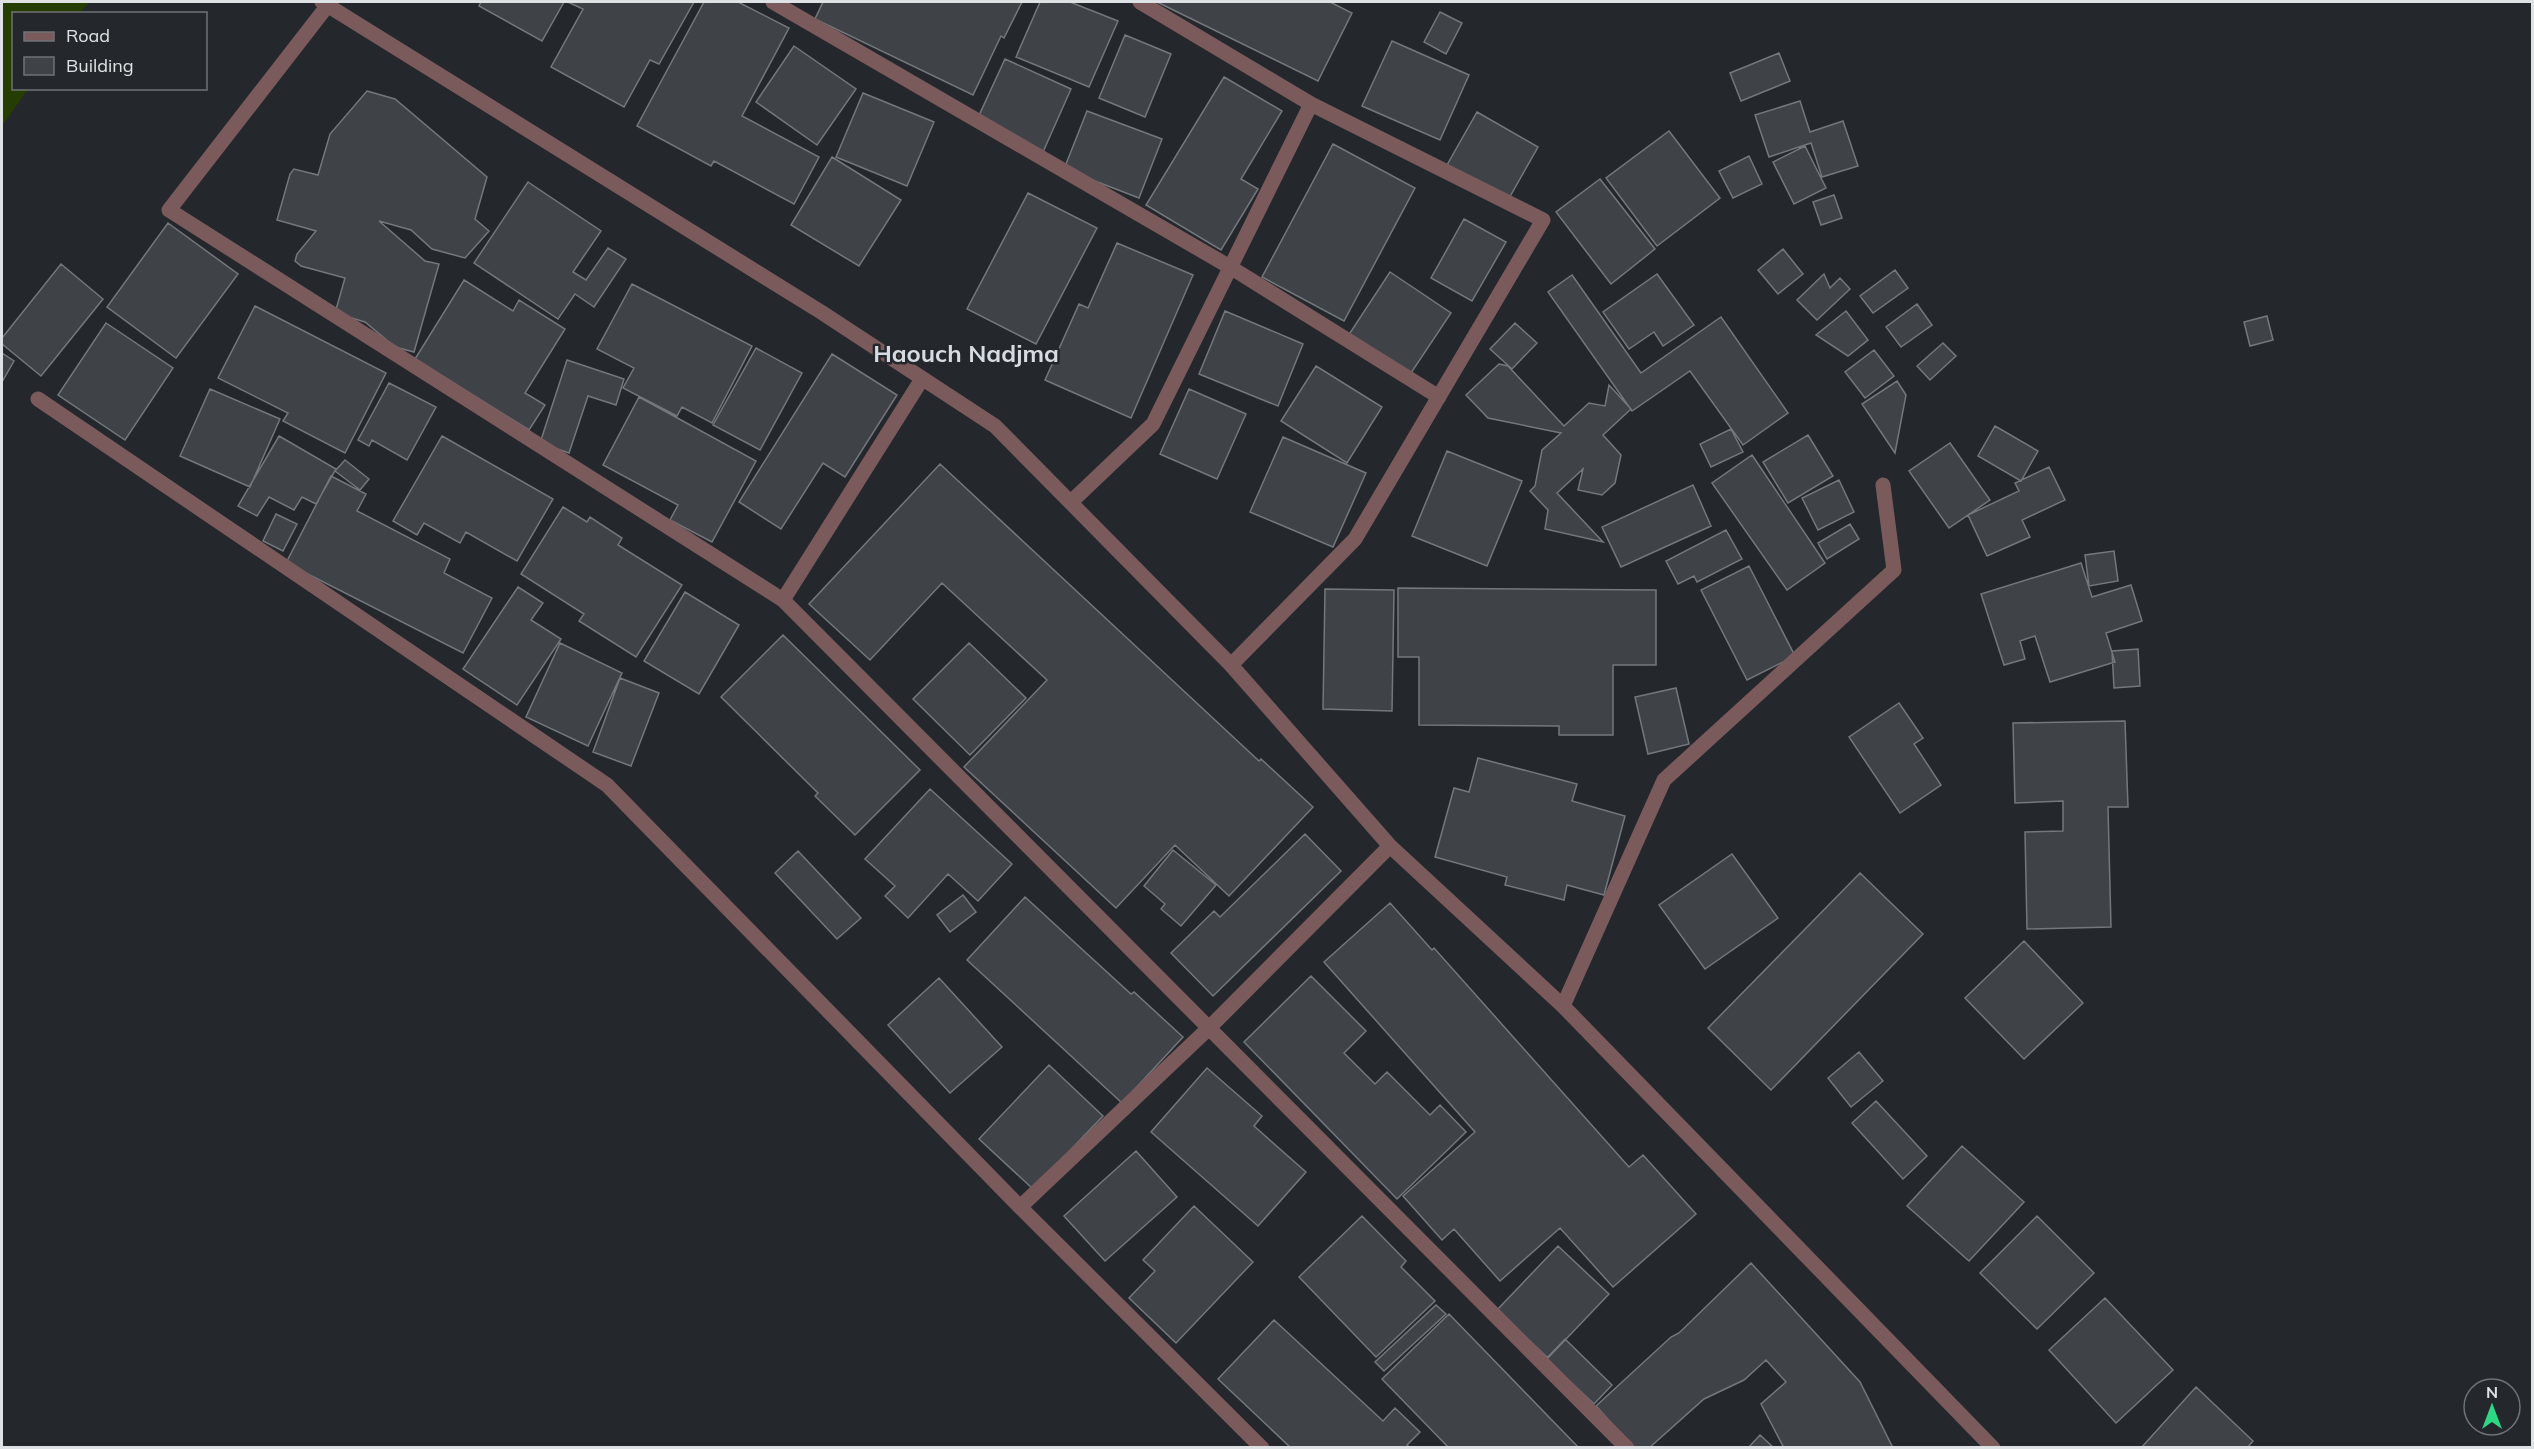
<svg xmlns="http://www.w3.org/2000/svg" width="2534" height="1449" viewBox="0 0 2534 1449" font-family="Mulish,sans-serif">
<rect width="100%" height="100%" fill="#24282c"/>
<path fill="#263d00" d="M2 2H89L80 13 14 14V88L28 89 2 126Z"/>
<path fill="#3f4347" stroke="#73787c" stroke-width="1.5" d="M481 2H564L542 41 479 6Z
M568 2H694L659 64 650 60 624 107 551 67 583 9Z
M704 2H738L789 28 742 116 819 157 794 204 714 161 711 166 637 126Z
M823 2H1022L1004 38 1001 36 973 95 815 19Z
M1040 2H1070L1118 21 1089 87 1016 57Z
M1157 2H1330L1352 13 1318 81Z
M1440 12 1462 23 1446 54 1424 42Z
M1125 35 1171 54 1145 117 1099 98Z
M1392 41 1469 75 1440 140 1362 106Z
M794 46 856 89 817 145 756 102Z
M1779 53 1790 81 1741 101 1730 73Z
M1005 59 1071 89 1043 152 976 122Z
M1224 77 1282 111 1241 179 1258 189 1221 250 1146 205Z
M367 91 395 99 487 177 475 219 489 231 465 258 432 249 411 230 379 221 425 261 439 264 414 352 395 347 365 322 335 313 345 278 301 266 295 261 297 254 316 231 277 220 290 174 294 169 318 175 330 134Z
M863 93 934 122 907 186 836 157Z
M1800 101 1810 132 1843 121 1858 166 1822 177 1811 143 1769 157 1755 115Z
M1087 111 1162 139 1139 198 1064 169Z
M1477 112 1538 147 1508 200 1447 165Z
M1669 131 1720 198 1657 246 1606 178Z
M1333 144 1415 188 1344 321 1262 277Z
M1805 146 1826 188 1794 204 1773 162Z
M1749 156 1762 184 1733 198 1719 171Z
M832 157 901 200 859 266 791 225Z
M1600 179 1655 249 1611 284 1556 212Z
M528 182 601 231 573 272 586 280 608 248 626 259 594 307 575 294 558 319 474 263Z
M1028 193 1097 228 1036 344 967 309Z
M1834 195 1842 218 1821 225 1813 202Z
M1464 219 1506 242 1472 301 1431 278Z
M168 223 238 274 176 358 107 307Z
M1117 243 1193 275 1131 418 1045 380 1079 304 1088 308Z
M1783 249 1803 274 1778 294 1758 270Z
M61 264 103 299 41 376 2 344V338Z
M1895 270 1908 288 1873 313 1860 296Z
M1390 272 1451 313 1407 379 1346 339Z
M1657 274 1694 325 1663 346 1654 332 1629 349 1603 312Z
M1824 274 1830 288 1840 278 1850 289 1817 320 1797 300Z
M1572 275 1641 373 1721 317 1788 413 1743 445 1690 371 1632 411 1548 292Z
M464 280 513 311 519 300 565 329 525 393 545 405 529 430 415 359Z
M632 284 752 346 712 423 682 407 677 416 623 388 634 368 597 349Z
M1917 304 1932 325 1901 347 1886 327Z
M255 306 386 373 345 453 283 421 288 413 218 378Z
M1225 311 1303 344 1278 406 1199 374Z
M1846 311 1868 340 1848 356 1816 335Z
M2267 316 2273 340 2250 346 2244 322Z
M106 323 173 368 125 440 58 395Z
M1515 323 1537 343 1512 369 1490 349Z
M1943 343 1956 356 1930 380 1917 366Z
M756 348 802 373 760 450 713 425Z
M1874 350 1894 376 1865 398 1845 372Z
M2 353 14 361 2 382Z
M832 354 897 395 845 477 823 463 781 529 739 502Z
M567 360 624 379 616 405 588 396 569 453 540 443Z
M1499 364 1508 366 1564 426 1589 403 1605 406 1609 385 1631 409 1603 435 1621 455 1615 483 1602 495 1578 490 1583 469 1557 493 1603 542 1545 529 1548 510 1530 491 1535 486 1542 450 1561 433 1488 418 1466 395Z
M1316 366 1382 407 1347 463 1281 421Z
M1897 381 1906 395 1895 453 1862 404Z
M389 383 436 407 407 460 372 440 369 446 358 440Z
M210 389 280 419 250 487 180 456Z
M1189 389 1246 414 1217 479 1160 454Z
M639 397 756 461 712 542 670 520 678 505 603 465Z
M1995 426 2038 451 2021 481 1978 456Z
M1731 429 1743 452 1711 467 1700 444Z
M1808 435 1833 476 1788 503 1763 462Z
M279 436 336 469 316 504 302 497 294 510 269 497 257 516 238 506Z
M442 436 553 499 517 561 466 532 460 543 424 523 417 535 393 521Z
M1283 437 1366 473 1333 547 1250 512Z
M1950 443 1990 500 1949 528 1909 471Z
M1447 451 1522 481 1487 566 1412 536Z
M1752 455 1825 563 1787 590 1712 483Z
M345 460 369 479 360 490 335 471Z
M940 464 1259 761 1261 759 1313 807 1229 896 1175 845 1116 908 964 767 1047 680 942 583 870 660 809 604Z
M2049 467 2065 500 2022 520 2030 537 1987 556 1968 515 2019 491 2015 483Z
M331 476 366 494 357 511 450 559 444 573 492 598 463 653 286 563Z
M1839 480 1854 512 1818 530 1802 498Z
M1693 485 1711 526 1621 567 1602 527Z
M563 507 587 522 590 517 622 538 618 545 682 585 636 657 579 621 584 614 521 574Z
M276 514 297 524 283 551 263 541Z
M1850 524 1859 539 1827 559 1818 543Z
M1726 530 1742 559 1697 582 1694 576 1678 584 1666 561Z
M2114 551 2118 581 2089 586 2085 555Z
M2081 563 2092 597 2131 585 2142 621 2106 633 2115 662 2050 682 2035 636 2020 641 2025 659 2004 665 1981 594Z
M1749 566 1795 656 1747 680 1701 590Z
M518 587 543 603 531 620 561 639 517 705 463 669Z
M1398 588 1656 590V665H1613V735H1559V726L1419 725V657H1398Z
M1325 589 1394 590 1392 711 1323 709Z
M685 592 739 625 699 694 644 661Z
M783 635 920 770 855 835 815 796 818 793 721 697Z
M560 643 622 673 588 746 526 717Z
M969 643 1026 698 970 755 913 699Z
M2138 649 2140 686 2114 688 2112 651Z
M620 678 659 693 631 766 593 752Z
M1676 688 1689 744 1648 754 1635 697Z
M1899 703 1923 738 1914 744 1941 785 1900 813 1849 737Z
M2125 721 2128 807H2108L2111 927 2027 929 2025 832 2063 831V801L2015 803 2013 723Z
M1478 758 1577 784 1572 801 1625 816 1604 895 1567 885 1564 900 1505 885 1507 877 1435 857 1454 788 1469 792Z
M930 789 1012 864 978 901 948 874 908 918 885 896 895 886 865 859Z
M1305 834 1341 871 1213 996 1171 953 1214 911 1220 917Z
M1173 850 1216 885 1181 926 1161 909 1165 904 1144 886Z
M798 851 861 918 837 939 775 873Z
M1732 854 1778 918 1705 969 1659 905Z
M1860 873 1923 934 1771 1090 1708 1028Z
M963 895 976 912 950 932 937 915Z
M1025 897 1131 994 1134 992 1183 1037 1122 1103 967 960Z
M1390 903 1432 950 1434 948 1629 1167 1643 1155 1696 1214 1613 1287 1560 1228 1500 1281 1454 1229 1442 1240 1403 1196 1475 1132 1324 962Z
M2024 941 2083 1003 2024 1059 1965 998Z
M1311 976 1366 1031 1344 1053 1375 1084 1387 1072 1430 1115 1440 1105 1466 1132 1397 1199 1244 1042Z
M939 978 1002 1047 950 1093 888 1025Z
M1859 1052 1883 1081 1851 1107 1828 1078Z
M1049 1065 1103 1116 1033 1189 979 1139Z
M1207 1068 1262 1116 1254 1126 1306 1172 1258 1226 1151 1132Z
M1876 1101 1927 1156 1903 1179 1852 1123Z
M1962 1146 2024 1202 1969 1261 1907 1206Z
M1136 1151 1177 1197 1105 1261 1064 1216Z
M1194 1206 1253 1262 1176 1343 1129 1298 1155 1271 1143 1260Z
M1362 1216 1406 1261 1401 1267 1435 1301 1376 1357 1299 1277Z
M2037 1216 2094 1273 2037 1329 1980 1273Z
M1558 1246 1609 1294 1548 1358 1497 1310Z
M1751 1263 1860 1382 1893 1448H1784L1761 1404 1786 1382 1766 1360 1744 1380 1704 1399 1649 1448H1634L1596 1406 1671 1337 1679 1333Z
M2105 1298 2173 1370 2116 1423 2049 1350Z
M1436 1305 1446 1314 1384 1371 1375 1362Z
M1449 1314 1579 1448H1449L1382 1379Z
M1274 1320 1383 1421 1395 1408 1420 1432 1407 1445 1410 1448H1291L1218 1379Z
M1565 1339 1612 1385 1594 1404 1546 1359Z
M2196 1387 2253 1441 2247 1448H2141Z
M1760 1435 1774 1448H1748Z"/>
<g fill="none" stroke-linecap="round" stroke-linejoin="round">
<path stroke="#7b5a5c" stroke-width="15" d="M322 2 821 312 995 426 1231 665 1390 846 1563 1006 1993 1448
M773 2 1230 267 1439 397
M1140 2 1311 104 1543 220 1355 539 1231 665
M328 5 169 210 783 600 1627 1448
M38 399 607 785 1020 1207 1262 1448
M1071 502 1153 424 1311 104
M783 600 922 379
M1563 1006 1664 780 1894 570 1883 485
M1020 1207 1209 1028 1390 846"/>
</g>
<g text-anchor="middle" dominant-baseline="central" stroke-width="5" stroke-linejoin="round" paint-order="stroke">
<g font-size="24" font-weight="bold" fill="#d6dce1" stroke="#24282c">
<text x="966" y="353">Haouch Nadjma</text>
</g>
</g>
<rect width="2534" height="1449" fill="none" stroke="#dfe2e4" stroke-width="6"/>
<rect x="12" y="12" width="195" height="78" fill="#24282c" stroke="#6f7276" stroke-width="1.5"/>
<rect x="24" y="32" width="30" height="9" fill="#7b5a5c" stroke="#6f7276" stroke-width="1.5"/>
<text x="66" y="42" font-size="18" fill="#dfe2e4">Road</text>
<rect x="24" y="57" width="30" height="18" fill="#3f4347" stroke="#6f7276" stroke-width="1.5"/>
<text x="66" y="72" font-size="18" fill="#dfe2e4">Building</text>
<g transform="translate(2492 1407)"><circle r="28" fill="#24282c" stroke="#6f7276" stroke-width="1.5"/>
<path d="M0-4.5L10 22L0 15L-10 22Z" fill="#2cd884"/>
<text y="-9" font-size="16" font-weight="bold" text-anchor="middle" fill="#dfe2e4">N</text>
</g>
</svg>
